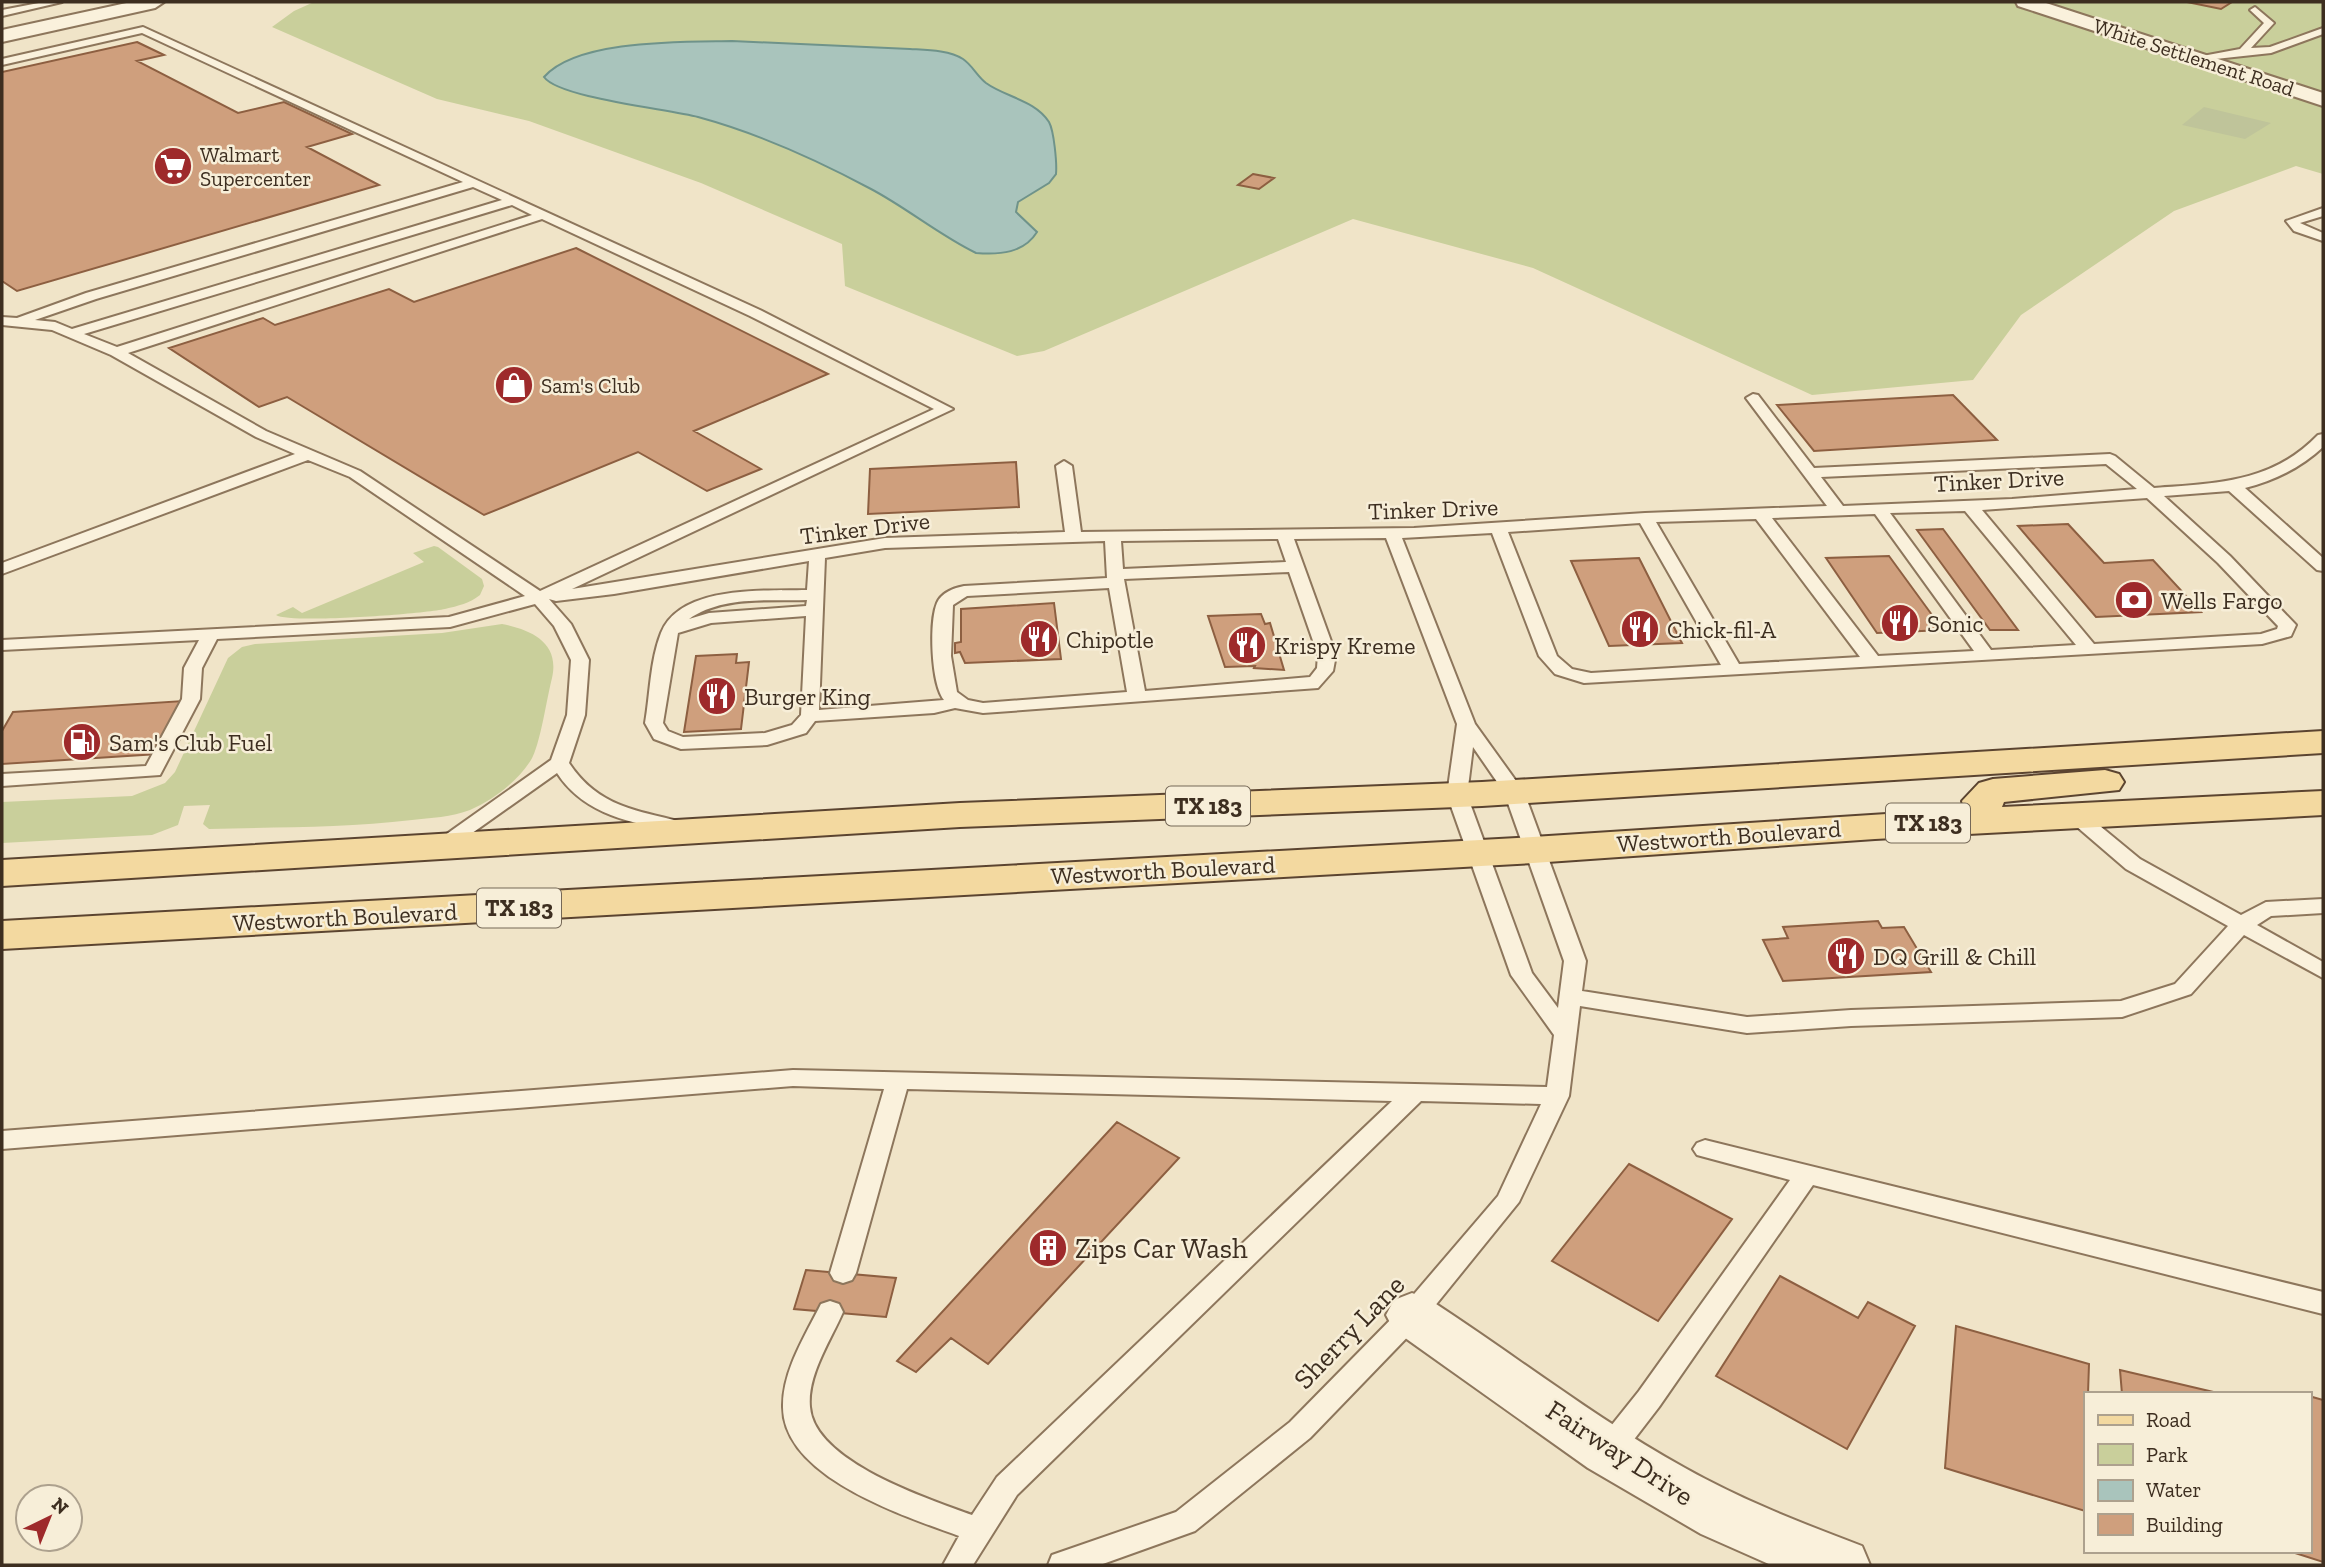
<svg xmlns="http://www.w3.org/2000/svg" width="2325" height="1567" viewBox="0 0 2325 1567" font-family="'Zilla Slab',serif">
<rect width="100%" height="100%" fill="#f0e4c8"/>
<path fill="#c9cf9b" d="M314 2H2323V174L2296 166 2174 211 2021 315 1973 380 1812 395 1533 268 1353 219 1044 351 1017 356 845 286 842 244 701 183 529 121 437 99 272 27 294 11Z
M434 546 438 547 482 579 484 586 480 595C470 603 458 606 445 609 422 614 290 624 276 615L293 607 302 613 424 562 413 553Z
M502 624C532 630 560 643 552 678 547 697 540 746 531 760 517 782 493 800 470 810 452 817 430 818 412 820 345 828 277 827 209 829L203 824 210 805 184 806 178 825 152 835 2 843V802L132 796 165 783 175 772 228 658 242 647 255 644 442 633Z"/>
<path fill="#bfc49a" d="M2204 107 2271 123 2245 139 2182 125Z"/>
<path fill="#a9c4bc" stroke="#6f938a" stroke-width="2" d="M732 41 910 49C926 50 949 50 963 59 972 65 977 76 986 83 1005 97 1035 100 1049 122 1054 131 1057 163 1056 174L1049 183 1018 202 1016 212 1037 232C1024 253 1000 255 976 253 939 235 907 208 871 189 817 160 757 133 698 117 668 109 559 98 544 77 577 39 684 42 732 41Z"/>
<path fill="#cf9f7d" stroke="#8d5f41" stroke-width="2" d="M2187 2H2232L2221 9Z
M137 42 164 55 137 61 238 113 284 102 352 134 307 147 379 185 17 291 2 281V72Z
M1253 174 1274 178 1259 189 1238 185Z
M576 248 828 374 694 431 761 469 707 491 638 452 484 515 287 397 259 407 169 348 263 318 275 325 389 289 414 302Z
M1953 395 1997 440 1814 451 1777 405Z
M1016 462 1019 507 868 514 870 469Z
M2068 524 2104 563 2153 560 2201 612 2096 617 2018 526Z
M1943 529 2018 630H1990L1917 530Z
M1889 556 1943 630 1877 633 1826 558Z
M1639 558 1682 643 1609 646 1571 561Z
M1054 603 1061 659 965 663 960 652 955 653V643L961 642V609Z
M1261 614 1265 624 1270 623 1284 670 1254 668 1255 666 1225 667 1208 616Z
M737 654 736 663 749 662 741 729 684 732 696 656Z
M183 701 158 754 2 764V731L13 712Z
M1878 921 1882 928 1904 927 1931 972 1783 981 1763 940 1788 938 1783 927Z
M1117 1122 1179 1158 988 1364 951 1338 916 1372 897 1361Z
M1629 1164 1732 1219 1658 1321 1552 1261Z
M806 1270 896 1278 886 1317 794 1309Z
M1780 1276 1858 1318 1868 1302 1915 1326 1847 1449 1716 1376Z
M1956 1326 2089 1364 2088 1394H2085V1511L1945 1468Z
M2120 1370 2222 1394H2122Z
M2309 1396 2323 1400V1562L2292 1552 2309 1551Z"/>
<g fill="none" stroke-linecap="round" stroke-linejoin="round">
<g stroke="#8d765c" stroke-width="4">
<path id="lane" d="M44 2H62L2 16V10Z
M2255 7 2274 23 2251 48 2270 47 2323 28V34L2271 53 2197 61V57L2240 49 2264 23 2250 10Z
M143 27 760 310 953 409 572 589 885 538 1065 532 1056 466 1064 461 1072 466 1081 532 1414 528 1645 513 1827 506 1746 398 1753 394 1758 395 1814 468 2110 454 2115 456 2154 488C2216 483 2272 483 2318 435L2323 434V447C2302 467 2273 481 2245 488L2323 558V571L2317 570 2229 491 2164 496 2230 556 2296 625 2291 636 2262 644 1584 683 1555 674 1539 656 1492 533 1402 538 1475 724 1524 792 1586 961 1582 991 1747 1017 1851 1010 2121 1001 2175 984 2228 926 2126 869 2069 820 2066 816 2069 812H2083L2140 859 2241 915 2266 902 2323 899V913L2271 916 2257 925 2323 962V978L2244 935 2191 994 2122 1017 1851 1026 1747 1033 1580 1006 1569 1096 1519 1202 1421 1323 1310 1438 1195 1531 1100 1565H1048L1052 1555 1176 1512 1290 1422 1403 1307 1498 1196 1541 1104 1421 1101 1017 1495 973 1565H943L959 1536C905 1516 781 1477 783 1405 783 1370 806 1334 821 1304L830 1301 839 1304 843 1312C831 1340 807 1375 810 1407 814 1462 929 1499 972 1515L997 1477 1392 1101 907 1089 856 1273 852 1280 843 1283 834 1280 830 1273 884 1089 793 1086 2 1149V1131L793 1070 1547 1087 1554 1035 1511 975 1447 795 1457 724 1386 538 1294 539 1336 655 1333 671 1318 688 983 713 955 708 934 713 815 721 806 733 767 745 681 749 654 739 645 723C650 694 650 661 661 633 680 585 764 591 807 590L809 561 614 594 556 601 549 599 571 624 589 660 585 715 569 763C599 808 637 810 686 823L689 827 686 831 679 833C632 822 585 816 557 773L444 853H430L427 848 551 760 567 715 571 660 554 626 535 604 450 627 217 639 202 668 200 699 160 775 2 786V774L146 766 182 699 184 668 199 640 2 650V640L449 617 525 596 350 477 308 460 2 574V563L295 454 256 437 111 355 52 330 2 325V317L17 318 86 293 463 182 142 33 2 65V59ZM473 187 502 200 72 329 55 322 35 320 96 299ZM512 205 532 215 117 347 84 334ZM542 219 750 316 934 409 540 591 360 471 266 431 128 353ZM2106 464 2137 489 2012 499 1843 506 1821 477ZM2147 498 2218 563 2278 626 2277 629 2261 634 2094 644 1982 510ZM1965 511 2076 645 1991 650 1890 513ZM1875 514 1974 651 1878 656 1772 518ZM1756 519 1860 657 1739 664 1656 522ZM1640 523 1721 665 1591 673 1572 669 1557 656 1508 532ZM1278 539 1286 562 1123 569 1121 541ZM1105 541 1107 578 964 586C954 588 941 593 937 603 929 622 931 684 944 700L819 710 825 558 885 548ZM1289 572 1318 655 1317 668 1310 677 1145 691 1124 579ZM1109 588 1127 692 983 703 968 700 957 692 951 656 953 605 967 596ZM807 600 806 606 709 613 689 619C722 596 768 601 807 600ZM806 616 801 715 792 725 765 733 683 737 668 731 663 723 678 633 711 623ZM1473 747 1504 792 1564 961 1558 1008 1532 973 1467 795Z
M2323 208V216L2300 223 2323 233V241L2294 231 2286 221Z
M1705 1140 2323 1292V1314L1813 1185 1659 1407 1619 1459 1609 1462 1599 1459 1595 1450 1599 1441 1639 1391 1790 1180 1697 1155 1693 1149 1697 1143Z"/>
</g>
<g stroke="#8d765c" stroke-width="4">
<path id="street" d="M131 2H164L155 8 2 42V30Z
M2016 2H2043L2323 93V106L2018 6Z
M1412 1293 1430 1300C1515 1355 1596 1419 1685 1468 1742 1500 1801 1523 1862 1546L1870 1565H1771L1701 1534 1588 1468 1394 1330 1386 1315 1394 1300Z"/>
</g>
<g stroke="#5b4430" stroke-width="4">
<path id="primary" d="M2323 731V753L1482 806 960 827 2 886V860L960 803 1482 782Z
M2105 770 2119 774 2124 782 2119 790 2004 802 2002 807 2323 791V815L1875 839 1533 863 2 949V921L1533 837 1964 809 1962 801 1979 783 1993 779Z"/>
</g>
<use href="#lane" fill="#faf1dc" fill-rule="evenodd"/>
<use href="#street" fill="#faf1dc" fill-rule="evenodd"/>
<use href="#primary" fill="#f3d9a0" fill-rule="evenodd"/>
</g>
<defs>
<g id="supermarket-disc" transform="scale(2.0125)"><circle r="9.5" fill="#9e2a2b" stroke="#f7eed8"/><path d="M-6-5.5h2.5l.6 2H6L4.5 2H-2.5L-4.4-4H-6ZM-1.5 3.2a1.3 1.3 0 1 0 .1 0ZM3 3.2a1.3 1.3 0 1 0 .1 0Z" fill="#fff"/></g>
<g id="shop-disc" transform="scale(2.0125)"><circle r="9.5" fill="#9e2a2b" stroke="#f7eed8"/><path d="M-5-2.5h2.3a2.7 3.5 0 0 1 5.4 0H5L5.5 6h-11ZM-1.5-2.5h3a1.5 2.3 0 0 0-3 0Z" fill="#fff"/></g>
<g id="bank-disc" transform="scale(2.0125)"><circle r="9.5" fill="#9e2a2b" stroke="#f7eed8"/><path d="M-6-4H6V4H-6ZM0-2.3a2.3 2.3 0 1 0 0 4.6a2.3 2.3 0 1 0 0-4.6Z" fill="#fff"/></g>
<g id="restaurant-disc" transform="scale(2.0125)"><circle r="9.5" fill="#9e2a2b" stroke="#f7eed8"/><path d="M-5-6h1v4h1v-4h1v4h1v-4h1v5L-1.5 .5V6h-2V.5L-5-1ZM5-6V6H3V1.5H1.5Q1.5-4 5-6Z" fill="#fff"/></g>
<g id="fuel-disc" transform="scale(2.0125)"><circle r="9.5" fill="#9e2a2b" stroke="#f7eed8"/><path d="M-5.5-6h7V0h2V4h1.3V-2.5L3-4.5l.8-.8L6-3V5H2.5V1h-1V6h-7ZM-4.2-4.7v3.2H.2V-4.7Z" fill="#fff"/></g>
<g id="building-disc" transform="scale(2.0125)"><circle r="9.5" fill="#9e2a2b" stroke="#f7eed8"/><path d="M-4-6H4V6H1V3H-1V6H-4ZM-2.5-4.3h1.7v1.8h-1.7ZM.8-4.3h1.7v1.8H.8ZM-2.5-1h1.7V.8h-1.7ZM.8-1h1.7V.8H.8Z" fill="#fff"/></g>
</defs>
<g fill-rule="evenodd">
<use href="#supermarket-disc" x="173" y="166"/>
<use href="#shop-disc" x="514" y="385"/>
<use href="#bank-disc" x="2134" y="600"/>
<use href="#restaurant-disc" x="1900" y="623"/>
<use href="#restaurant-disc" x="1640" y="629"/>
<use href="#restaurant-disc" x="1039" y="639"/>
<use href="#restaurant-disc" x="1247" y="645"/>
<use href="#restaurant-disc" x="717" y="696"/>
<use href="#fuel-disc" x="82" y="742"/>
<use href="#restaurant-disc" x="1846" y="956"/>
<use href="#building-disc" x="1048" y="1248"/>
</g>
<g text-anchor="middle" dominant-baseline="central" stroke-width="5" stroke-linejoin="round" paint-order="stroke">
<g font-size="21" fill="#3d2e20" stroke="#f7eed8">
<text transform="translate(2194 57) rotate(18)">White Settlement Road</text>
</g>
<g font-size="21" fill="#3d2e20" stroke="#f7eed8" text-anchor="start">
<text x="200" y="154">Walmart<tspan x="200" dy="24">Supercenter</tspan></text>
<text x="541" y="385">Sam's Club</text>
</g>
<g fill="#f7eed8" stroke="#756857" stroke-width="2">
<rect x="1166" y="786.5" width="84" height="39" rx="5"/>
<rect x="1886" y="803.5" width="84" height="39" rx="5"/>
<rect x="477" y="888.5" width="84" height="39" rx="5"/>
</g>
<g font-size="23" font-weight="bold" fill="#3d2e20">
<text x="1208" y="806">TX 183</text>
<text x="1928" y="823">TX 183</text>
<text x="519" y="908">TX 183</text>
</g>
<g font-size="24" fill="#3d2e20" stroke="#f7eed8">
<text transform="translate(1999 480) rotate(-3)">Tinker Drive</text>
<text transform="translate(1433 509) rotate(-2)">Tinker Drive</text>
<text transform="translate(865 528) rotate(-7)">Tinker Drive</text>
<text transform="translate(1729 836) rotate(-4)">Westworth Boulevard</text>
<text transform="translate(1163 870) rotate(-3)">Westworth Boulevard</text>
<text transform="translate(345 917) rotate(-3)">Westworth Boulevard</text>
</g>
<g font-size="24" fill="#3d2e20" stroke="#f7eed8" text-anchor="start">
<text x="2161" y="600">Wells Fargo</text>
<text x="1927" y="623">Sonic</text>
<text x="1667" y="629">Chick-fil-A</text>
<text x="1066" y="639">Chipotle</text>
<text x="1274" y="645">Krispy Kreme</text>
<text x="744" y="696">Burger King</text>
<text x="109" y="742">Sam's Club Fuel</text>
<text x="1873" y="956">DQ Grill &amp; Chill</text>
</g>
<g font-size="28" fill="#3d2e20" stroke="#f7eed8" text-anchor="start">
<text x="1075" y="1248">Zips Car Wash</text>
</g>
<g font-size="28" fill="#3d2e20" stroke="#f7eed8">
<text transform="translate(1349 1332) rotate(-46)">Sherry Lane</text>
<text transform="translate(1620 1453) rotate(33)">Fairway Drive</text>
</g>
</g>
<rect width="2325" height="1567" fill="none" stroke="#3d2e20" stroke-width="7"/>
<rect x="2084" y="1392" width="228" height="161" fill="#f7eed8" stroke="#ada18e" stroke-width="2"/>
<rect x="2098" y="1415" width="35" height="10" fill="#f3d9a0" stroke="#ada18e" stroke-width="2"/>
<text x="2146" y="1427" font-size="21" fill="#3d2e20">Road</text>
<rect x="2098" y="1444" width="35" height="21" fill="#c9cf9b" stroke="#ada18e" stroke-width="2"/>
<text x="2146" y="1462" font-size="21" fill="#3d2e20">Park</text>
<rect x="2098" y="1480" width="35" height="21" fill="#a9c4bc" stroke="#ada18e" stroke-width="2"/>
<text x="2146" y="1497" font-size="21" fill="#3d2e20">Water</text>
<rect x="2098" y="1514" width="35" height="21" fill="#cf9f7d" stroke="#ada18e" stroke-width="2"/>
<text x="2146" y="1532" font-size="21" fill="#3d2e20">Building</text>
<g transform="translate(49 1518) rotate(43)"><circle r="33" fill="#f7eed8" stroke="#ada18e" stroke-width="2"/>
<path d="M0-5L12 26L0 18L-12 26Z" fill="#9e2a2b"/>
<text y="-10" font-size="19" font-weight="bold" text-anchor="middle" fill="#3d2e20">N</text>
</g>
</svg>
